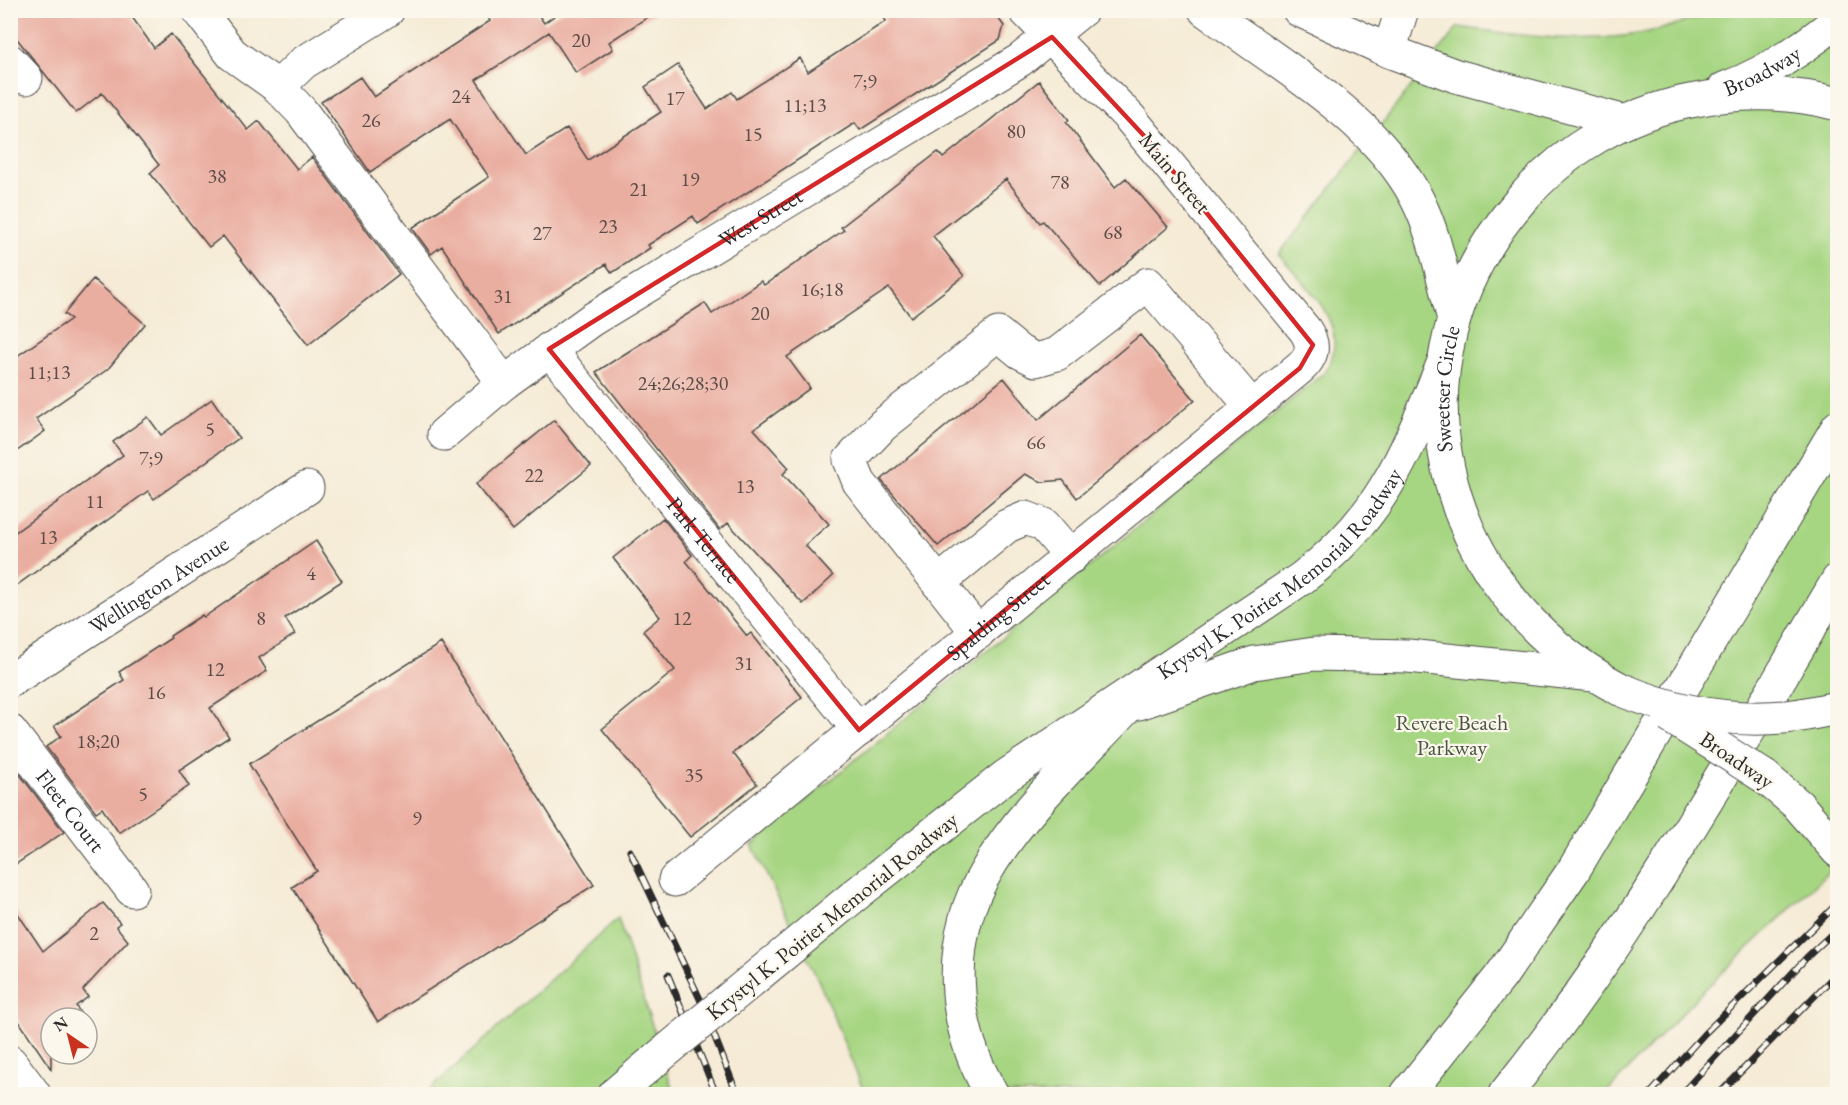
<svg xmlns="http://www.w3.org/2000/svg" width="1848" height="1105" viewBox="0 0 1848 1105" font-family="'EB Garamond',serif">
<rect width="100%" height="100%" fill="#fbf7ec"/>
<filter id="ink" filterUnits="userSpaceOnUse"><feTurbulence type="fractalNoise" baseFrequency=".0167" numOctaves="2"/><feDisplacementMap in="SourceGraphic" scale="12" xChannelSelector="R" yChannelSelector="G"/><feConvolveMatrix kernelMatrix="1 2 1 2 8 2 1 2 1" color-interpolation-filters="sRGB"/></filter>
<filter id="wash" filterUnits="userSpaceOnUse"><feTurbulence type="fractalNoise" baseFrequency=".008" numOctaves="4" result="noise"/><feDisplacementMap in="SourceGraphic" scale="24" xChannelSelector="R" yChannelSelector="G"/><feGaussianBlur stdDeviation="1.35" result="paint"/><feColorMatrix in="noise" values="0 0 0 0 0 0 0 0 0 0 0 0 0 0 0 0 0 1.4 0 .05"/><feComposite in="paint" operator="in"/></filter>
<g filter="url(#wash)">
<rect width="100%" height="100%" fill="#f5ebd6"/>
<path fill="#a7d683" stroke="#698057" stroke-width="1.5" d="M1722 11H1837V864L1698 996 1605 1094H865L820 984 752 845 1325 372C1355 327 1306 288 1279 254L1458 27C1513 34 1567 43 1623 36 1656 33 1690 20 1722 11Z
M618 918 674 1094H426L436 1084Z"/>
<g id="blocks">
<path fill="#eaaea1" d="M10 10H127L154 48 171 34 248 130 259 121 297 169 312 157 399 274 308 345 223 236 209 247 150 173 159 165 102 93 76 113 10 30Z
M484 10H535L544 23 563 10H659L609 42 613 49 576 73 549 32 476 80 526 155 567 128 588 160 661 112 645 87 678 65 707 109 732 92 737 99 800 58 808 72 886 21 879 10H992L1004 26 1000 40 860 130 855 123 698 224 693 216 648 245 650 248 612 273 606 264 499 334 442 246 431 254 412 228 489 177 450 119 370 172 321 102 360 77 374 97 490 21Z
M1039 81 1069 120 1066 122 1115 187 1126 178 1168 227 1100 286 1043 221 1040 223 1006 179 933 236 964 276 911 317 889 288 787 357 810 388 754 429 789 468 783 474 829 524 805 545 833 576 803 604 728 523 720 530 596 372 705 303 712 314 761 281 764 285 844 230 841 227 938 152 943 158Z
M93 279 145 324 108 369 36 419 45 431 10 456V361L71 319 64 314Z
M1140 335 1195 400 1077 498 1063 480 1042 482 1025 474 938 546 881 480 1004 378 1038 420Z
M212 399 239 438 154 499 148 491 10 590V536L123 455 113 442 148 417 161 435Z
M554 420 591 466 513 530 476 484Z
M663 518 692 555 686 561 747 636 751 633 802 697 733 753 757 784 690 837 602 729 675 670 643 631 660 617 613 558Z
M316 541 342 581 285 618 295 634 259 658 267 671 210 708 229 737 179 770 189 786 119 833 102 808 96 812 46 747 61 736 54 726 124 680 119 672 171 638 170 636 202 615 204 617Z
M441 643 594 885 378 1022 292 887 317 871 249 764Z
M15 768 64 832 10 868V772Z
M10 902 43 951 103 903 120 923 116 926 128 941 83 990 88 997 76 1006 83 1018H51V1069L10 1008Z"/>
</g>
</g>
<g filter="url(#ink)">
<use href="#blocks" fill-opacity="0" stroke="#494845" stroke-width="1.5"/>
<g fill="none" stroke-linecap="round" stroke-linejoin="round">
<g stroke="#494845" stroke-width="35">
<g id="minor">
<path d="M198 10 232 54 278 87 301 111 504 383"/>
<path d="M10 61 26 78"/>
<path d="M278 87 303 63 388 10"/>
<path id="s1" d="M549 349 859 730"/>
<path id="s2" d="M444 434 504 383 591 320 1020 60 1082 10"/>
<path d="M938 583 1007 526 1026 518 1044 525 1071 557"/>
<path d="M978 633 859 482 850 460 883 425 998 334 1020 352 1036 360 1057 354 1148 284 1252 407"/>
<path id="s3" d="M10 681 307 488"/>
<path d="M1139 703 1254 663 1314 654 1408 656 1594 675"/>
<path id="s4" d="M10 731 132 890"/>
<path id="s5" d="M675 880 1300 368C1313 356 1315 345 1305 330L1130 118 1025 10"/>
<path id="s6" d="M854 896 1006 776 1302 578C1382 518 1406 453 1443 364"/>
<path d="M10 1062 34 1094"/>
<path d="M615 1094 642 1071"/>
</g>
</g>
<g stroke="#494845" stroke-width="35">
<g id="major">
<path d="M1205 10C1277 63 1374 117 1416 197 1436 235 1442 278 1454 319"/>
<path d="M1299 10 1389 51 1456 76 1625 122"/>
<path d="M1389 51 1402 10"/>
<path id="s7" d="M1724 89C1767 73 1803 49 1838 20"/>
<path id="s8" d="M1620 689C1435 591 1380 363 1520 201 1564 150 1624 114 1690 101 1739 91 1789 91 1838 104"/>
<path d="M1801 715 1838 708"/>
<path d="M1765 777 1798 805 1838 851"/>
</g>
</g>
<g stroke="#494845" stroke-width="35">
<path id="highway" d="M992 1094C951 1026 945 939 987 870 1021 811 1080 758 1126 708
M1407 1094 1501 976 1573 871 1838 427
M1505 1094C1633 935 1734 755 1838 580"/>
</g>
<use href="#minor" stroke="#fff" stroke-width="33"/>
<use href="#major" stroke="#fff" stroke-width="33"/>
<use href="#highway" stroke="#fff" stroke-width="33"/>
<g stroke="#2b2b2b" stroke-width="7">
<path id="rail" d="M630 851 700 999 737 1094
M668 975 716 1094
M1650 1094 1704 1034 1838 903
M1681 1094 1807 957 1838 928
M1719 1094 1838 972"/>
</g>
<use href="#rail" stroke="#fbf7ec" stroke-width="4.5" stroke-dasharray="14" stroke-linecap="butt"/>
<g stroke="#494845" stroke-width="35" stroke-linecap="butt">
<path id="minor-bridge" d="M642 1071 854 896"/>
</g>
<g stroke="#494845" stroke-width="35" stroke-linecap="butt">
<path id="major-bridge" d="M1620 689C1679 714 1738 724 1801 715
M1669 716 1765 777"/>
</g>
<use href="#minor-bridge" stroke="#fff" stroke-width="33"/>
<use href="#major-bridge" stroke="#fff" stroke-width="33"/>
</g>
</g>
<path fill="none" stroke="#d62828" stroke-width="4.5" stroke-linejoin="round" d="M1052 37 1147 139 1313 345 1300 368 859 730 549 349Z"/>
<g text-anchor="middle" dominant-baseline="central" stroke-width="4.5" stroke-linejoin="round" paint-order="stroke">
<g font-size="20" fill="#5b4c48">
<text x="581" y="40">20</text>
<text x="865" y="81">7;9</text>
<text x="461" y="96">24</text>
<text x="675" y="98">17</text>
<text x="805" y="105">11;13</text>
<text x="371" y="120">26</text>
<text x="1016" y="131">80</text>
<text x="753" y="134">15</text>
<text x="217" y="176">38</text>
<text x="690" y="179">19</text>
<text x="1060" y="182">78</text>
<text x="639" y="189">21</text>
<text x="608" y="226">23</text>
<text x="1113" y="232">68</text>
<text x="542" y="233">27</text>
<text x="822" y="289">16;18</text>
<text x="503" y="296">31</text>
<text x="760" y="313">20</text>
<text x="49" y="372">11;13</text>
<text x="683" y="383">24;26;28;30</text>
<text x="210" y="429">5</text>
<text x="1036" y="442">66</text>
<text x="151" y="458">7;9</text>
<text x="534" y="475">22</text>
<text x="745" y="486">13</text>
<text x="95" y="501">11</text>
<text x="48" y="537">13</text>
<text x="311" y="573">4</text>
<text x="261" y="618">8</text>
<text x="682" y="618">12</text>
<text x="744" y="663">31</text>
<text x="215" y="669">12</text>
<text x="156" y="692">16</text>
<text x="98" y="741">18;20</text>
<text x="694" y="775">35</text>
<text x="143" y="794">5</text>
<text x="417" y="818">9</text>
<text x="94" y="933">2</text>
</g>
<g font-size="22" fill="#2b2b2b" stroke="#fbf7ec">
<text stroke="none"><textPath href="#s7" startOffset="42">Broadway</textPath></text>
<text transform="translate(1175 173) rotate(50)">Main Street</text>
<text stroke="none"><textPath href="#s2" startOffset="384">West Street</textPath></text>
<text stroke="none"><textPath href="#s8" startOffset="369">Sweetser Circle</textPath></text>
<text stroke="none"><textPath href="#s1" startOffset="246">Park Terrace</textPath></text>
<text stroke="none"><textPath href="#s6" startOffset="536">Krystyl K. Poirier Memorial Roadway</textPath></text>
<text stroke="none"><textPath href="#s3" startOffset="177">Wellington Avenue</textPath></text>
<text stroke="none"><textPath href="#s5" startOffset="417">Spalding Street</textPath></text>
<text transform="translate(1737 760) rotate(34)">Broadway</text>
<text stroke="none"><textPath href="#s4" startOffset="100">Fleet Court</textPath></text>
<text transform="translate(832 916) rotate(-39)">Krystyl K. Poirier Memorial Roadway</text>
</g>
<g font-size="22" fill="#4a5641" stroke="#fbf7ec">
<text x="1452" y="722">Revere Beach<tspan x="1452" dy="25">Parkway</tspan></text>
</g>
</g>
<rect width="1848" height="1105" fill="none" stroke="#fbf7ec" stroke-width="36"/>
<g transform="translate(69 1036) rotate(325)"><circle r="28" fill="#fbf7ec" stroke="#a8a59f" stroke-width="1.5"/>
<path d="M0-4.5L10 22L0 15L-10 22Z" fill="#c8321e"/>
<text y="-9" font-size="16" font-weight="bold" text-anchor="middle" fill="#2b2b2b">N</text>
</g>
</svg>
